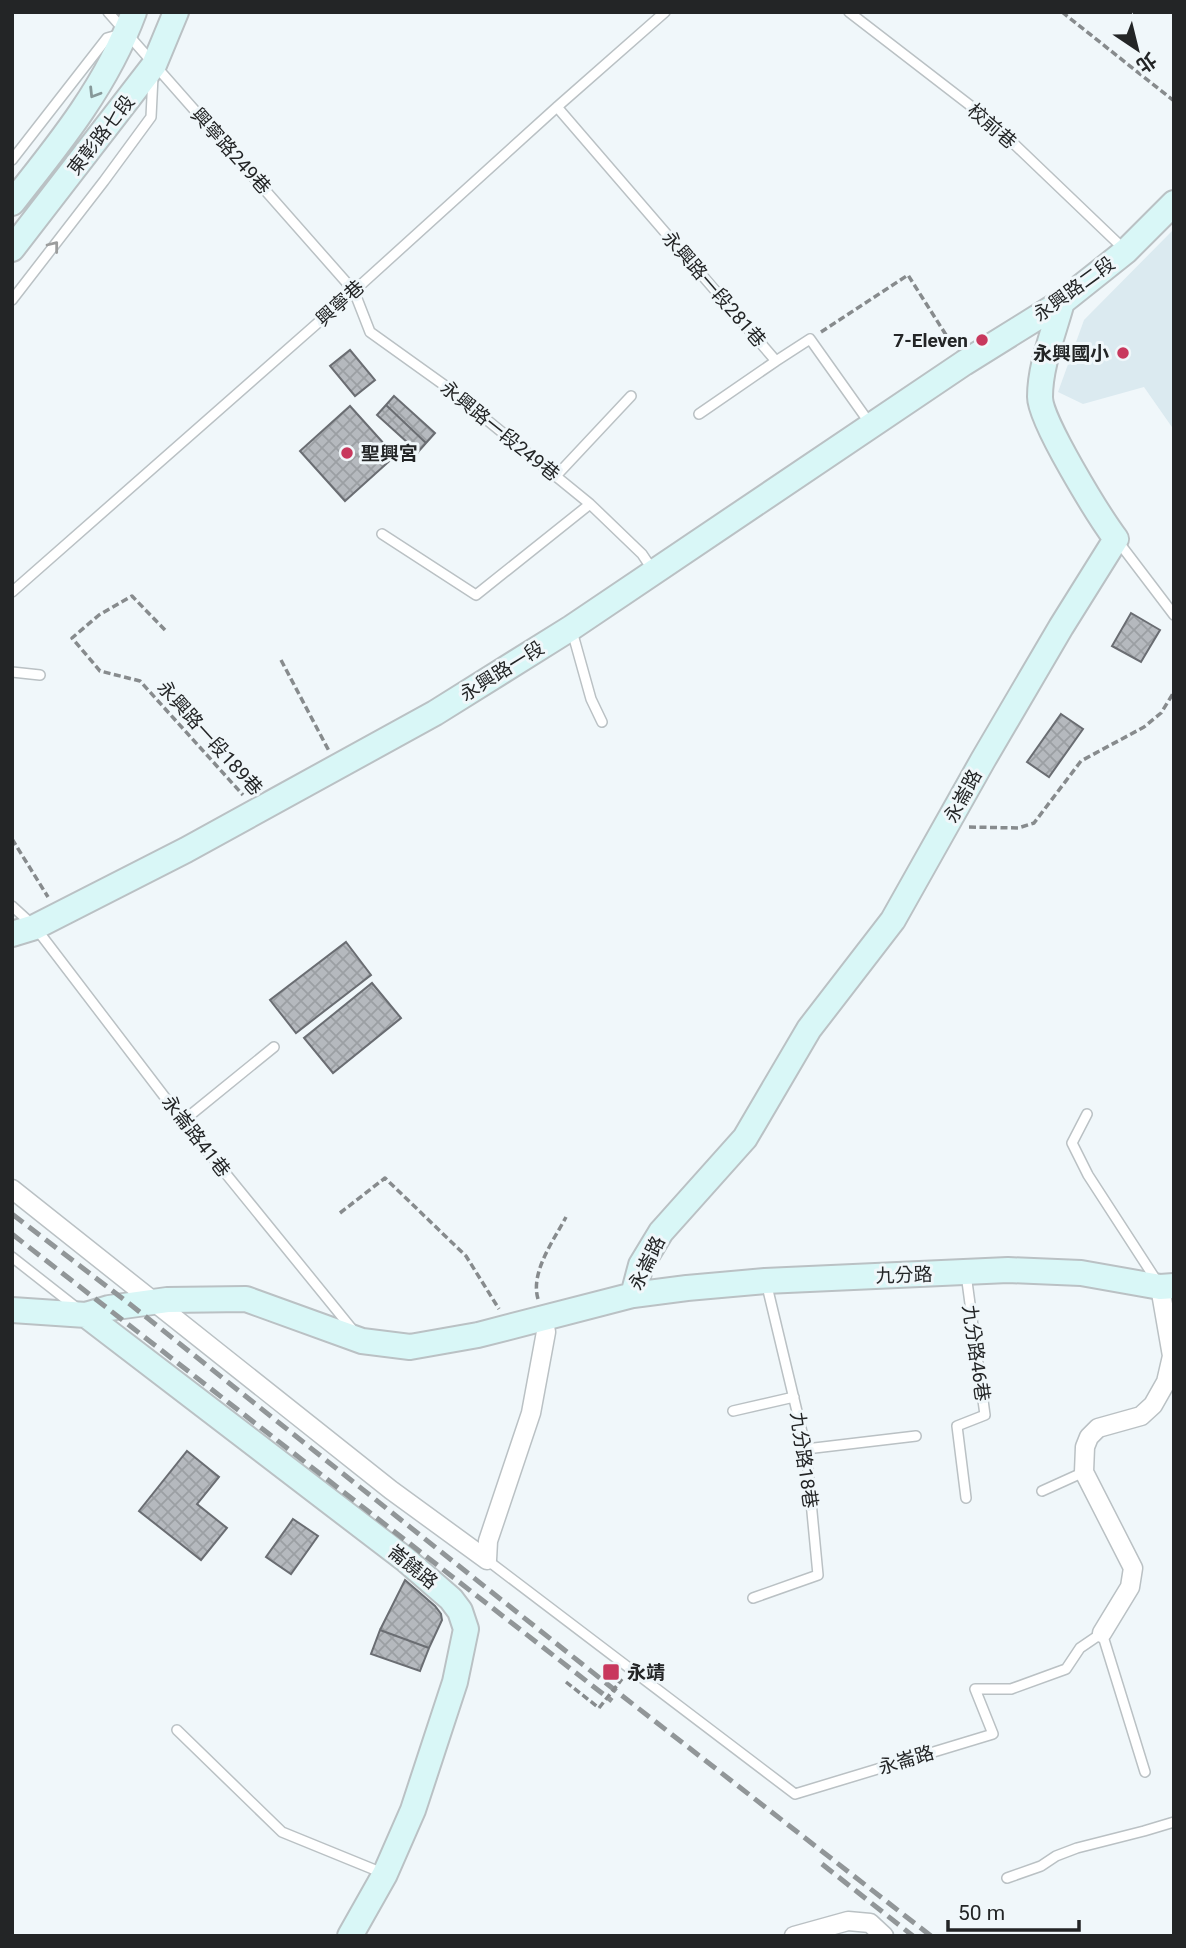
<svg xmlns="http://www.w3.org/2000/svg" width="1186" height="1948" viewBox="0 0 1186 1948" font-family="Roboto,'Noto Sans TC',sans-serif">
<defs>
<pattern id="building-cross-hatch" width="8" height="8" patternUnits="userSpaceOnUse" patternTransform="scale(1.75)"><rect width="8" height="8" fill="#b5b9be"/><path d="M0 0l8 8M0 8l8-8" fill="none" stroke="#9b9fa3"/></pattern>
</defs>
<rect width="100%" height="100%" fill="#f0f7fa"/>
<path fill="#dbeaf0" d="M1174 229V430L1144 387 1083 404 1058 392 1084 320Z"/>
<path fill="url(#building-cross-hatch)" stroke="#6a6d72" stroke-width="2" d="M350 350 375 380 355 396 330 366Z
M394 396 435 433 426 443 386 405Z
M386 405 426 443 418 452 377 415Z
M350 406 395 456 345 501 300 451Z
M1131 613 1160 630 1141 662 1112 646Z
M1061 714 1083 729 1049 777 1027 762Z
M346 942 371 975 296 1033 270 1000Z
M372 983 401 1018 333 1073 304 1038Z
M187 1451 219 1477 197 1504 227 1528 201 1560 139 1511Z
M293 1519 318 1536 291 1574 266 1557Z
M405 1580 435 1606 441 1614 442 1620 429 1648 380 1630Z
M380 1630 429 1648 420 1671 371 1654Z"/>
<g fill="none" stroke-linecap="round" stroke-linejoin="round">
<g stroke="#bac1c4" stroke-width="12">
<path id="lane" d="M108 12 354 291 370 332 444 385 590 504 642 554 652 569
M849 12 989 120 1126 251
M557 107 776 361 810 339 871 425
M12 160 107 38 121 34
M12 300 104 181 151 117 153 76
M699 414 776 361
M556 476 631 396
M382 534 476 595 590 504
M1117 540 1174 615
M12 592 354 291 557 107 665 12
M572 631 591 699 602 722
M12 672 40 675
M12 906 35 927 183 1121 352 1329
M1087 1114 1072 1143 1088 1175 1158 1283
M183 1121 274 1047
M12 1257 77 1308
M733 1411 794 1397
M806 1449 916 1436
M1042 1491 1084 1472
M966 1498 957 1426 985 1415 966 1274
M487 1560 795 1794 993 1734 975 1689H1011L1066 1669 1080 1648 1102 1633 1145 1772
M753 1598 818 1575 806 1449 766 1282
M177 1730 282 1832 385 1874
M1007 1878 1041 1866 1056 1856 1077 1848 1144 1831 1174 1822"/>
</g>
<g stroke="#bac1c4" stroke-width="21">
<path id="street" d="M12 1189 391 1490 487 1560
M487 1560 488 1541 531 1413 546 1332 543 1317
M1102 1633 1130 1587 1133 1568 1084 1472 1085 1447 1089 1437 1098 1428 1141 1416 1153 1405 1166 1382 1172 1356 1160 1287
M794 1936 848 1921 870 1923 884 1936"/>
</g>
<g stroke="#bac1c4" stroke-width="28">
<path id="secondary" d="M12 203C60 143 107 85 134 12
M12 249 154 65 176 12
M12 934 35 927 186 850 435 713 571 628 964 363 1062 302 1126 251 1174 203
M633 1295 641 1265 661 1232 745 1138 809 1029 893 920 983 760 1061 627 1116 539C1099 516 1040 421 1040 397 1040 365 1054 332 1062 302
M12 1310 86 1315 109 1308 167 1300 246 1299 362 1341 410 1347 478 1335 633 1295 687 1288 765 1281 1008 1270 1081 1273 1160 1287 1174 1286
M86 1315 406 1560 451 1599 460 1611 466 1629 455 1682 413 1810 385 1874 350 1936"/>
</g>
<path stroke="#878b8d" stroke-width="3.5" stroke-dasharray="7 3.5" stroke-linecap="butt" d="M1062 12 1174 101
M821 332 908 275 953 346
M165 630 132 596 99 615 72 638 100 671 140 681 243 795
M281 660 329 751
M969 827 1018 828 1034 823 1081 761 1144 727 1161 713 1174 692
M12 839 48 897
M340 1213 385 1178 466 1256 499 1309
M538 1299C530 1272 554 1240 566 1217
M566 1682 599 1708"/>
<use href="#lane" stroke="#fff" stroke-width="9"/>
<use href="#street" stroke="#fff" stroke-width="18"/>
<use href="#secondary" stroke="#d9f7f7" stroke-width="24"/>
<path stroke="#919698" stroke-width="5" stroke-dasharray="14 7" stroke-linecap="butt" d="M12 1214 131 1305 616 1691 931 1936
M12 1234 612 1701
M822 1864 913 1936"/>
<path stroke="#878b8d" stroke-width="3.5" stroke-dasharray="7 3.5" stroke-linecap="butt" d="M599 1708 622 1679"/>
</g>
<defs><path id="oneway-chevron" d="M-2-3.5L2.5 0L-2 3.5" fill="none" stroke-width="1.6" stroke-linecap="round" stroke-linejoin="round" transform="scale(1.75)"/></defs>
<use stroke="#879899" href="#oneway-chevron" transform="translate(94 93) rotate(122)"/>
<use stroke="#9c9d9d" href="#oneway-chevron" transform="translate(54 246) rotate(-52)"/>
<g fill="#c8385d" stroke="#f0f7fa" stroke-width="2.5">
<circle cx="982" cy="340" r="7"/>
<circle cx="1123" cy="353" r="7"/>
<circle cx="347" cy="453" r="7"/>
<rect x="602" y="1663" width="18" height="18" rx="3.5"/>
</g>
<g text-anchor="middle" dominant-baseline="central" stroke-width="6" stroke-linejoin="round" paint-order="stroke">
<g font-size="19" fill="#232526" stroke="#f0f7fa">
<text transform="translate(992 126) rotate(41)">校前巷</text>
<text transform="translate(101 135) rotate(-52)">東彰路七段</text>
<text transform="translate(231 151) rotate(48)">興寧路249巷</text>
<text transform="translate(714 289) rotate(49)">永興路一段281巷</text>
<text transform="translate(1074 289) rotate(-36)">永興路二段</text>
<text transform="translate(340 303) rotate(-42)">興寧巷</text>
<text transform="translate(500 431) rotate(39)">永興路一段249巷</text>
<text transform="translate(502 671) rotate(-32)">永興路一段</text>
<text transform="translate(210 738) rotate(48)">永興路一段189巷</text>
<text transform="translate(963 796) rotate(-62)">永崙路</text>
<text transform="translate(196 1136) rotate(52)">永崙路41巷</text>
<text transform="translate(647 1263) rotate(-64)">永崙路</text>
<text transform="translate(904 1275) rotate(-2)">九分路</text>
<text transform="translate(976 1353) rotate(82)">九分路46巷</text>
<text transform="translate(804 1460) rotate(82)">九分路18巷</text>
<text transform="translate(413 1567) rotate(39)">崙饒路</text>
<text transform="translate(906 1760) rotate(-17)">永崙路</text>
</g>
<g font-size="19" font-weight="bold" fill="#232526" stroke="#f0f7fa" text-anchor="end">
<text x="968" y="340">7-Eleven</text>
<text x="1109" y="353">永興國小</text>
<text x="361" y="453" text-anchor="start">聖興宮</text>
<text x="627" y="1672" text-anchor="start">永靖</text>
</g>
</g>
<rect width="1186" height="1948" fill="none" stroke="#232526" stroke-width="28"/>
<g transform="translate(1137 49) rotate(145)" stroke="#f0f7fa" stroke-width="5" paint-order="stroke">
<path d="M0-5L12 26L0 18L-12 26Z" fill="#232526"/>
<text y="-10" font-size="19" font-weight="bold" text-anchor="middle" fill="#232526">北</text>
</g>
<path d="M948 1920v10h131v-10" fill="none" stroke="#232526" stroke-width="3.5"/>
<text x="958" y="1920" font-size="21" fill="#232526" stroke="#f0f7fa" stroke-width="5" paint-order="stroke">50 m</text>
</svg>
